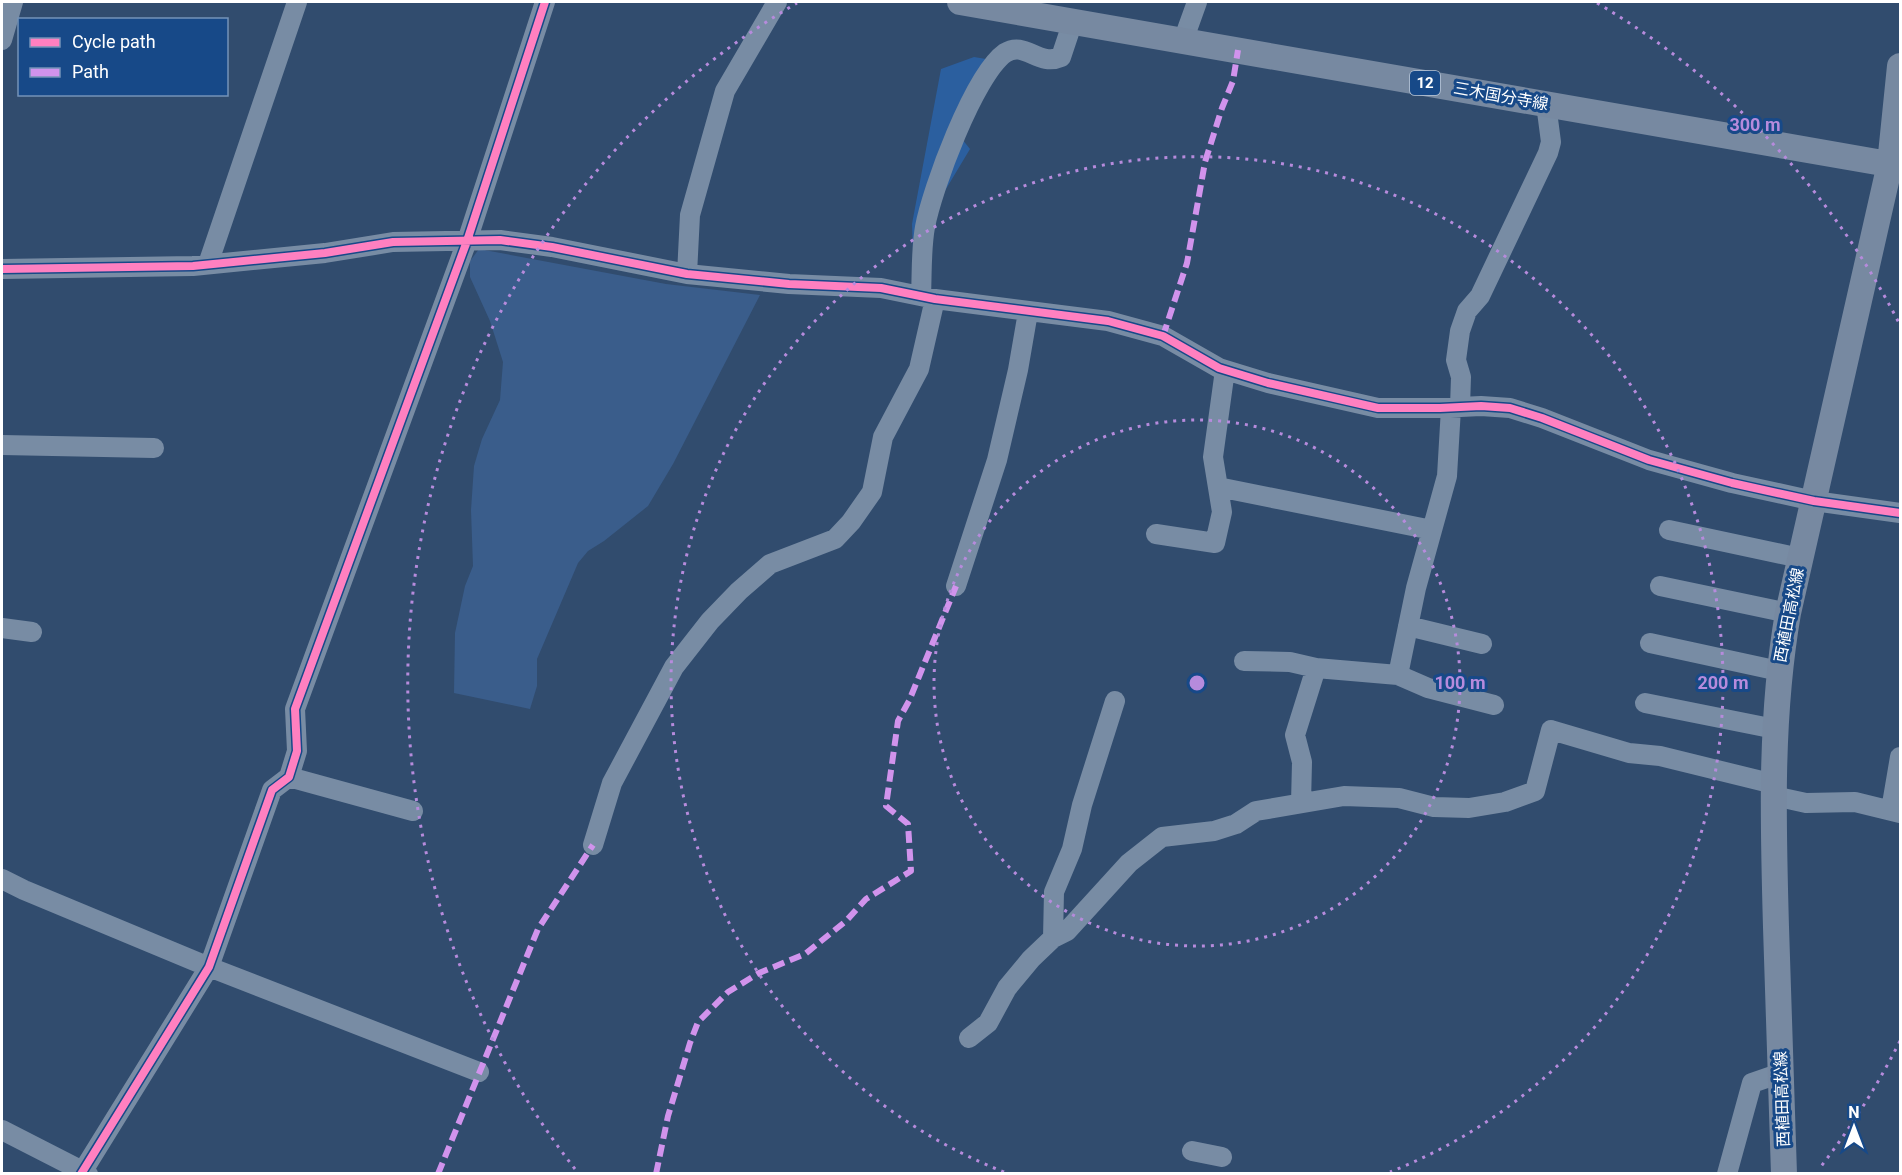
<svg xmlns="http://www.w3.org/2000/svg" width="1902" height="1175" viewBox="0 0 1902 1175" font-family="Roboto,'Noto Sans JP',sans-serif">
<rect width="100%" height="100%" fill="#314c6e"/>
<path fill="#2b5f9f" d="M974 57 992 60 954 129 970 149 934 209 913 251 912 224 941 69Z"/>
<path fill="#3a5d8b" d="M479 249 666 284 760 295 673 464 648 506 604 541 588 551 578 563 537 659V686L530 709 454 693 455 633 465 586 473 566 471 510 474 466 482 439 500 400 503 362 490 321 470 277V261Z"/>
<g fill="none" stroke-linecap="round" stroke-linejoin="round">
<path stroke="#788ca4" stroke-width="20" d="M2 40 13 2
M1183 41 1197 2
M208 264 297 2
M2 269 193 266 325 253 393 242 500 240 552 247 687 274 789 284 881 288 935 299 1108 321 1163 336 1219 368 1268 383 1378 408H1440L1481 406 1510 408 1542 418 1649 460 1732 483 1814 501 1900 513
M687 274 690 215 725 91 777 2
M921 296C922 274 921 249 925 227 932 189 974 75 1005 53 1025 40 1038 67 1061 57L1073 21
M1460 407 1461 377 1456 360 1460 331 1467 311 1480 296 1548 153 1551 142 1546 104
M2 445 154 448
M1218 487 1432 530
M1669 530 1800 558
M1156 534 1215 543 1222 512 1213 457 1225 370
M956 586 997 460 1018 370 1028 312
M1660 586 1788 613
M1408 626 1482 644
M2 628 32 632
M1650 643 1779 671
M1244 661 1290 662 1316 668 1398 675 1428 688 1494 705
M1398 675 1416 588 1447 476 1451 408
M1645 703 1775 729
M289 777 413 811
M1774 796 1806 803 1855 802 1900 813
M1301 803 1302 762 1295 735 1316 668
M1891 810 1900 757
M593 845 612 783 674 667 710 621 739 591 770 564 835 539 851 522 872 492 883 437 919 369 935 299
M2 879 24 890 209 967 479 1072
M1053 938 1054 892 1072 849 1082 805 1115 701
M969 1038 988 1023 1007 988 1031 959 1053 938 1067 931 1129 863 1162 837 1214 831 1236 824 1256 811 1344 796 1399 798 1434 807 1469 808 1505 802 1535 791 1551 730 1629 753 1660 756 1774 784
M2 1130 88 1174
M1192 1151 1222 1157
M81 1174 209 967 272 790 289 777 297 751 295 709 467 241 545 2
M1727 1174 1752 1083 1781 1073"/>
<path stroke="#7789a1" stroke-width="26" d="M960 2 1900 166
M1784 1174C1782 1091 1779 1009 1776 927 1773 822 1770 717 1788 613L1890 164 1900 66"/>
<path stroke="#d193ec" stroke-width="6" stroke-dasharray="12 6" stroke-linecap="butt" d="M1163 336 1187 263 1205 162 1222 108 1233 81 1238 50
M438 1174 538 929 593 845
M656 1174 668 1116 690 1043 698 1022 728 992 759 973 805 954 846 921 866 899 911 871 908 824 886 806 898 721 909 701 956 586"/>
<g stroke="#174988" stroke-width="11">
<path id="cycleway" d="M2 269 193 266 325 253 393 242 500 240 552 247 687 274 789 284 881 288 935 299 1108 321 1163 336 1219 368 1268 383 1378 408H1440L1481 406 1510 408 1542 418 1649 460 1732 483 1814 501 1900 513
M81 1174 209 967 272 790 289 777 297 751 295 709 467 241 545 2"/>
</g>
<use href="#cycleway" stroke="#ff80c0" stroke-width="8"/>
</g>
<g fill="none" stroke="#b68bdc" stroke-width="3" stroke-dasharray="3 6">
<circle cx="1197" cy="683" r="263"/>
<path d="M1004 1172A526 526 0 1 1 1390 1172"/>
<path d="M1900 1041A789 789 0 0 1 1819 1169M575 1169A789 789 0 0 1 797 3M1597 3A789 789 0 0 1 1900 325"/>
</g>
<g text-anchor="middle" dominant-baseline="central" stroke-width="6" stroke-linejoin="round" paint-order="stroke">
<rect fill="#174988" stroke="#b9c8db" stroke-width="1.5" x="1410" y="71" width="30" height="24" rx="4.5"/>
<g font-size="15" font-weight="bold" fill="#fff">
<text x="1425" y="83">12</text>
</g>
<g font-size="16" fill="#fff" stroke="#174988">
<text transform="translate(1501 96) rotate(10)">三木国分寺線</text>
<text transform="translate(1789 615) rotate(-79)">西植田高松線</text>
<text transform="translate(1782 1099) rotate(-92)">西植田高松線</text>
</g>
</g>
<circle cx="1197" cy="683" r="9" fill="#b68bdc" stroke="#174988" stroke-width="3"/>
<g font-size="18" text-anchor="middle" font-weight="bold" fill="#b68bdc" stroke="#174988" stroke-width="6" stroke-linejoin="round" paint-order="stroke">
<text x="1755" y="131">300 m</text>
<text x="1460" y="689">100 m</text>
<text x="1723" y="689">200 m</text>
</g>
<rect width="1902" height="1175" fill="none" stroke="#ffffff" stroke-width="6"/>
<rect x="18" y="18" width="210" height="78" fill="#174988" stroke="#7492b8" stroke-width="1.5"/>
<rect x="30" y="38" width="30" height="9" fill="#ff80c0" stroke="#7492b8" stroke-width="1.5"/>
<text x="72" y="48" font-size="18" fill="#ffffff">Cycle path</text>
<rect x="30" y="68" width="30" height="9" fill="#d193ec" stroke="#7492b8" stroke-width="1.5"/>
<text x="72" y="78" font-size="18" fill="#ffffff">Path</text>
<g transform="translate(1854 1127)" stroke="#174988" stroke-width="4.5" paint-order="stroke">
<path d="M0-4.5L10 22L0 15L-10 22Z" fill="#ffffff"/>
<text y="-9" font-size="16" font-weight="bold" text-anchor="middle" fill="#ffffff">N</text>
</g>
</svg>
